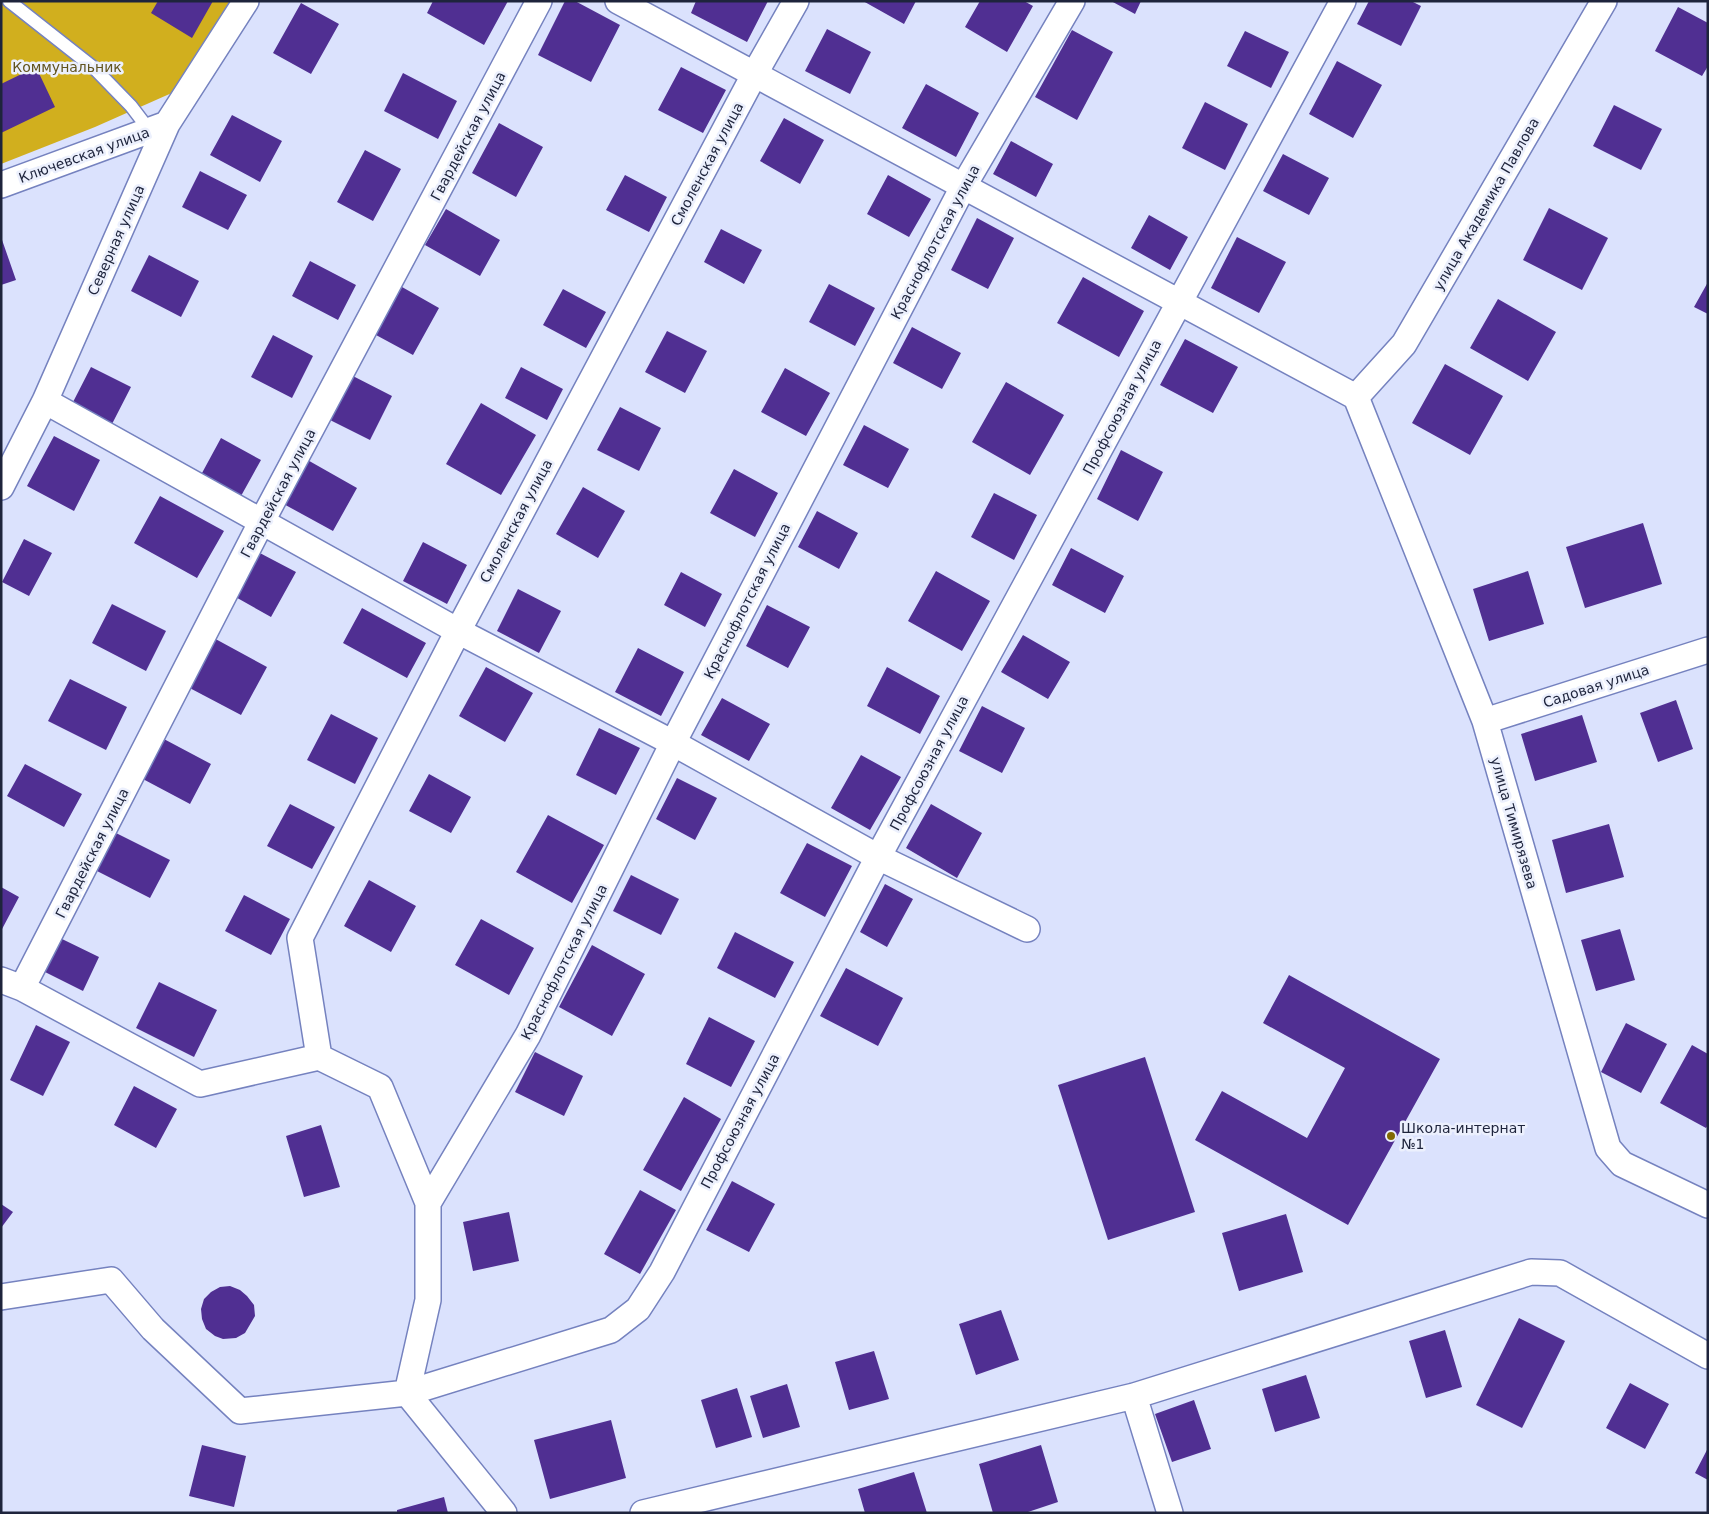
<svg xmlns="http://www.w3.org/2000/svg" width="1709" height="1514" viewBox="0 0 1709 1514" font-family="'DejaVu Sans',sans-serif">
<rect width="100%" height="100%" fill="#dbe2fd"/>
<path fill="#d1af1e" d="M1 1H230L174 92 95 127 1 164Z"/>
<path fill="#502f92" d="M158 1H213L192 38 151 13Z
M433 1H508L484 45 427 13Z
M565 1H575L620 25 591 82 538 55Z
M696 1H768L747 42 691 13Z
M863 1H916L904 24Z
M980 1H1024L1033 6 1007 52 965 27Z
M1111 1H1141L1135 14Z
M1369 1H1411L1421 6 1401 46 1357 24Z
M301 3 339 24 311 74 273 53Z
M1678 7 1708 23V66L1702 76 1655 51Z
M827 29 871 52 850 94 805 71Z
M1072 30 1113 52 1077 120 1035 97Z
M1245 31 1289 52 1271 88 1227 66Z
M1337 61 1382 85 1353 138 1309 114Z
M36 67 55 107 1 133V84Z
M681 67 726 90 703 133 658 110Z
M403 73 457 101 438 139 384 111Z
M926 84 979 113 956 157 902 128Z
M1205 102 1248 124 1225 170 1182 148Z
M1614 105 1662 129 1641 170 1593 146Z
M232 115 282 141 260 182 210 155Z
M784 118 824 140 800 184 760 161Z
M499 123 543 147 516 197 472 173Z
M1011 141 1053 164 1036 197 993 174Z
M365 150 401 169 373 221 337 202Z
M1283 154 1329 178 1309 215 1263 191Z
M200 171 247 195 228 230 182 207Z
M625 175 667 197 649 232 606 210Z
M888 175 931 199 909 237 867 214Z
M1549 208 1608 238 1582 290 1523 260Z
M446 209 500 240 480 276 425 245Z
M1149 215 1188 237 1170 270 1131 248Z
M977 218 1014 238 988 289 951 270Z
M721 229 762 250 744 284 704 262Z
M1 237 16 280 1 285Z
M1237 237 1286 262 1259 313 1211 288Z
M149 255 199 281 181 317 131 291Z
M310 261 356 285 338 320 292 296Z
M1083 277 1144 311 1119 357 1057 323Z
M1708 282V314L1694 307Z
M829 284 875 308 855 346 809 322Z
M402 287 439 308 413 355 376 335Z
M563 289 606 312 586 348 543 325Z
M1498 299 1556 332 1528 381 1470 348Z
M912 327 961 353 942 389 893 363Z
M667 331 707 351 685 393 645 372Z
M273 335 313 356 292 398 251 377Z
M1185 339 1238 367 1213 413 1160 385Z
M1445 364 1503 396 1470 455 1412 423Z
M91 367 131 387 112 424 72 404Z
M521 367 563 389 547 420 505 398Z
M785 368 830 393 806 436 761 412Z
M349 374 392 396 370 440 326 418Z
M1006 382 1064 415 1030 475 972 442Z
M481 403 536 435 501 495 446 464Z
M620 407 661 428 639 471 597 450Z
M864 425 909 449 888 488 843 465Z
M54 436 100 460 74 511 27 486Z
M221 438 261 460 241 496 202 473Z
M1121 450 1163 472 1138 521 1097 499Z
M304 458 357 488 333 531 280 502Z
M734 469 778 493 755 537 710 513Z
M583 487 625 511 598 558 556 534Z
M994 493 1037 515 1014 560 971 537Z
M160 496 224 531 197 578 134 543Z
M817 511 858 533 839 569 798 547Z
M1643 523 1662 584 1585 608 1566 547Z
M24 539 52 553 29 596 2 582Z
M423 542 467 565 447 604 403 581Z
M1071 548 1124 576 1105 613 1052 585Z
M256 551 296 572 271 617 232 595Z
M936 571 990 601 962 651 908 621Z
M1528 571 1544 624 1489 641 1473 589Z
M681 572 722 594 705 627 664 605Z
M518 589 561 611 539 653 497 631Z
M112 604 166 631 146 671 92 643Z
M767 605 810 627 788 668 746 646Z
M362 608 426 643 407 678 343 643Z
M1023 635 1070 662 1048 699 1001 672Z
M210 636 267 667 241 715 184 685Z
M638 648 684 672 661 716 615 692Z
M486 667 533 693 505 742 459 716Z
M887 667 940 696 920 734 867 706Z
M70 679 127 707 106 750 48 721Z
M722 698 770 724 749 761 701 735Z
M1676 700 1693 749 1658 762 1640 713Z
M982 706 1025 728 1002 773 959 751Z
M331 714 378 738 355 784 307 760Z
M1582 715 1597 762 1535 781 1521 734Z
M599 728 640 748 616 795 576 775Z
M162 738 211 764 190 804 141 778Z
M861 755 901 777 870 830 831 808Z
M25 764 82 794 64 827 7 796Z
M429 774 471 797 451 833 409 811Z
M677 778 717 798 695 840 656 819Z
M290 804 335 827 312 869 267 846Z
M931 804 982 833 957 878 906 848Z
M548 815 604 845 572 903 516 872Z
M1609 824 1624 877 1566 893 1552 840Z
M116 833 170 860 150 898 97 871Z
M807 843 852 866 825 917 780 893Z
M631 875 679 899 661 935 613 911Z
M369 880 416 906 391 952 344 926Z
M885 884 913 899 887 947 860 932Z
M1 887 19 897 1 931Z
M244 895 290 919 271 955 225 931Z
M481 919 534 948 509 995 455 965Z
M1620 929 1635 980 1596 991 1581 940Z
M735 932 794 962 775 998 717 968Z
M62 939 99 957 83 991 45 972Z
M592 945 645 974 612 1036 559 1007Z
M846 968 903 998 878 1046 820 1016Z
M1289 975 1440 1059 1348 1225 1195 1140 1222 1091 1307 1138 1345 1068 1263 1023Z
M159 982 217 1010 194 1057 136 1028Z
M709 1017 755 1041 731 1087 686 1064Z
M1626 1023 1667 1044 1641 1093 1601 1072Z
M36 1025 70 1042 43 1096 10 1080Z
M1692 1045 1708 1054V1125L1706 1128 1660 1103Z
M535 1052 583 1076 564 1116 515 1092Z
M1145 1057 1195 1212 1108 1240 1058 1085Z
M134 1086 177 1109 156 1148 114 1125Z
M684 1097 721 1119 681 1191 643 1170Z
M321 1125 340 1187 304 1197 286 1136Z
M732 1181 775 1204 749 1252 706 1230Z
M640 1190 676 1210 640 1274 604 1254Z
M1 1204 13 1212 1 1228Z
M509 1212 519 1261 473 1271 463 1222Z
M1286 1214 1303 1272 1239 1291 1222 1233Z
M230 1286 240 1290 247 1296 254 1305 255 1316 245 1333 236 1338 223 1339 215 1336 206 1329 202 1319 201 1309 204 1299 211 1292 220 1287Z
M1001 1310 1019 1360 976 1375 959 1324Z
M1519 1318 1565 1341 1522 1428 1476 1405Z
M1445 1330 1462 1387 1426 1398 1409 1341Z
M874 1351 889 1399 849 1410 835 1362Z
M1306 1375 1320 1418 1275 1432 1262 1389Z
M1630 1383 1669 1404 1645 1449 1606 1428Z
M787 1384 800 1427 763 1438 750 1396Z
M737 1388 752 1437 716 1448 701 1400Z
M1194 1400 1211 1449 1172 1462 1155 1414Z
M611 1420 626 1478 550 1499 534 1440Z
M202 1445 246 1456 234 1507 189 1496Z
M1041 1445 1058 1502 1025 1513H993L979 1464Z
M1708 1448V1480L1695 1473Z
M914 1472 927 1513H865L858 1489Z
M444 1497 448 1513H397V1510Z"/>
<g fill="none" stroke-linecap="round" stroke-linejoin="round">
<g stroke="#7582bf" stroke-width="15">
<path id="service" d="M9 1 94 68 131 106 150 131"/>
</g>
<g stroke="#7582bf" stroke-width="28">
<path id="minor" d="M618 1 1356 397
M1 185 167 124
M1356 397 1485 721 1608 1148 1622 1164 1708 1205
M1356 397 1404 344 1604 1
M45 401 458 631 673 743 878 857 1027 929
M1 487 45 401 167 124 246 1
M1485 721 1708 650
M1 980 22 988 200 1084 319 1057 380 1087 428 1203V1300L407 1393
M22 988 262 521 539 1
M319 1057 300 938 458 631 754 75 796 1
M428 1203 528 1035 673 743 963 187 1072 1
M1 1297 111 1280 153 1329 240 1411 407 1393 611 1330 638 1309 662 1272 878 857 1343 1
M407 1393 504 1513
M1134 1396 1170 1513
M643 1513 1134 1396 1531 1272 1560 1273 1708 1356"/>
</g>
<use href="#service" stroke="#fff" stroke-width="12"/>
<use href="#minor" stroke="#fff" stroke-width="25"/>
</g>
<circle fill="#816a02" stroke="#ecf0fd" stroke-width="2" cx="1391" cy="1136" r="5"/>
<g text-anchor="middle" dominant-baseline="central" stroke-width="5" stroke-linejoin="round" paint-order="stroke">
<g font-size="14" fill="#61531e" stroke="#ecf0fd">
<text x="67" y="67">Коммунальник</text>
</g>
<g font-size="14" fill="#1e243c" stroke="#ecf0fd">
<text transform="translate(468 136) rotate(-62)">Гвардейская улица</text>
<text transform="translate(84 155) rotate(-20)">Ключевская улица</text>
<text transform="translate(707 164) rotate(-62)">Смоленская улица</text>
<text transform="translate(1486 204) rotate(-60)">улица Академика Павлова</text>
<text transform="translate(116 240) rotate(-66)">Северная улица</text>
<text transform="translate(935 242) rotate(-62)">Краснофлотская улица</text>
<text transform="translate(1122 407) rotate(-62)">Профсоюзная улица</text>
<text transform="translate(278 493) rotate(-62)">Гвардейская улица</text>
<text transform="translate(516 521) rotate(-62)">Смоленская улица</text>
<text transform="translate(747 601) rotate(-63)">Краснофлотская улица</text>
<text transform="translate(1596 686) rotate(-18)">Садовая улица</text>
<text transform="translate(929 763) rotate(-62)">Профсоюзная улица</text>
<text transform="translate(1514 823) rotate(74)">улица Тимирязева</text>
<text transform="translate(92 853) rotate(-63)">Гвардейская улица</text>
<text transform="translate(564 962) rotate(-63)">Краснофлотская улица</text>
<text transform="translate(740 1121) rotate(-62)">Профсоюзная улица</text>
</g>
<g font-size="14" fill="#1e243c" stroke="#ecf0fd" text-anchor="start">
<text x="1401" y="1128">Школа-интернат<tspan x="1401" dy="16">№1</tspan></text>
</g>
</g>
<rect width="1709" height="1514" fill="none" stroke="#1e243c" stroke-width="5"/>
</svg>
